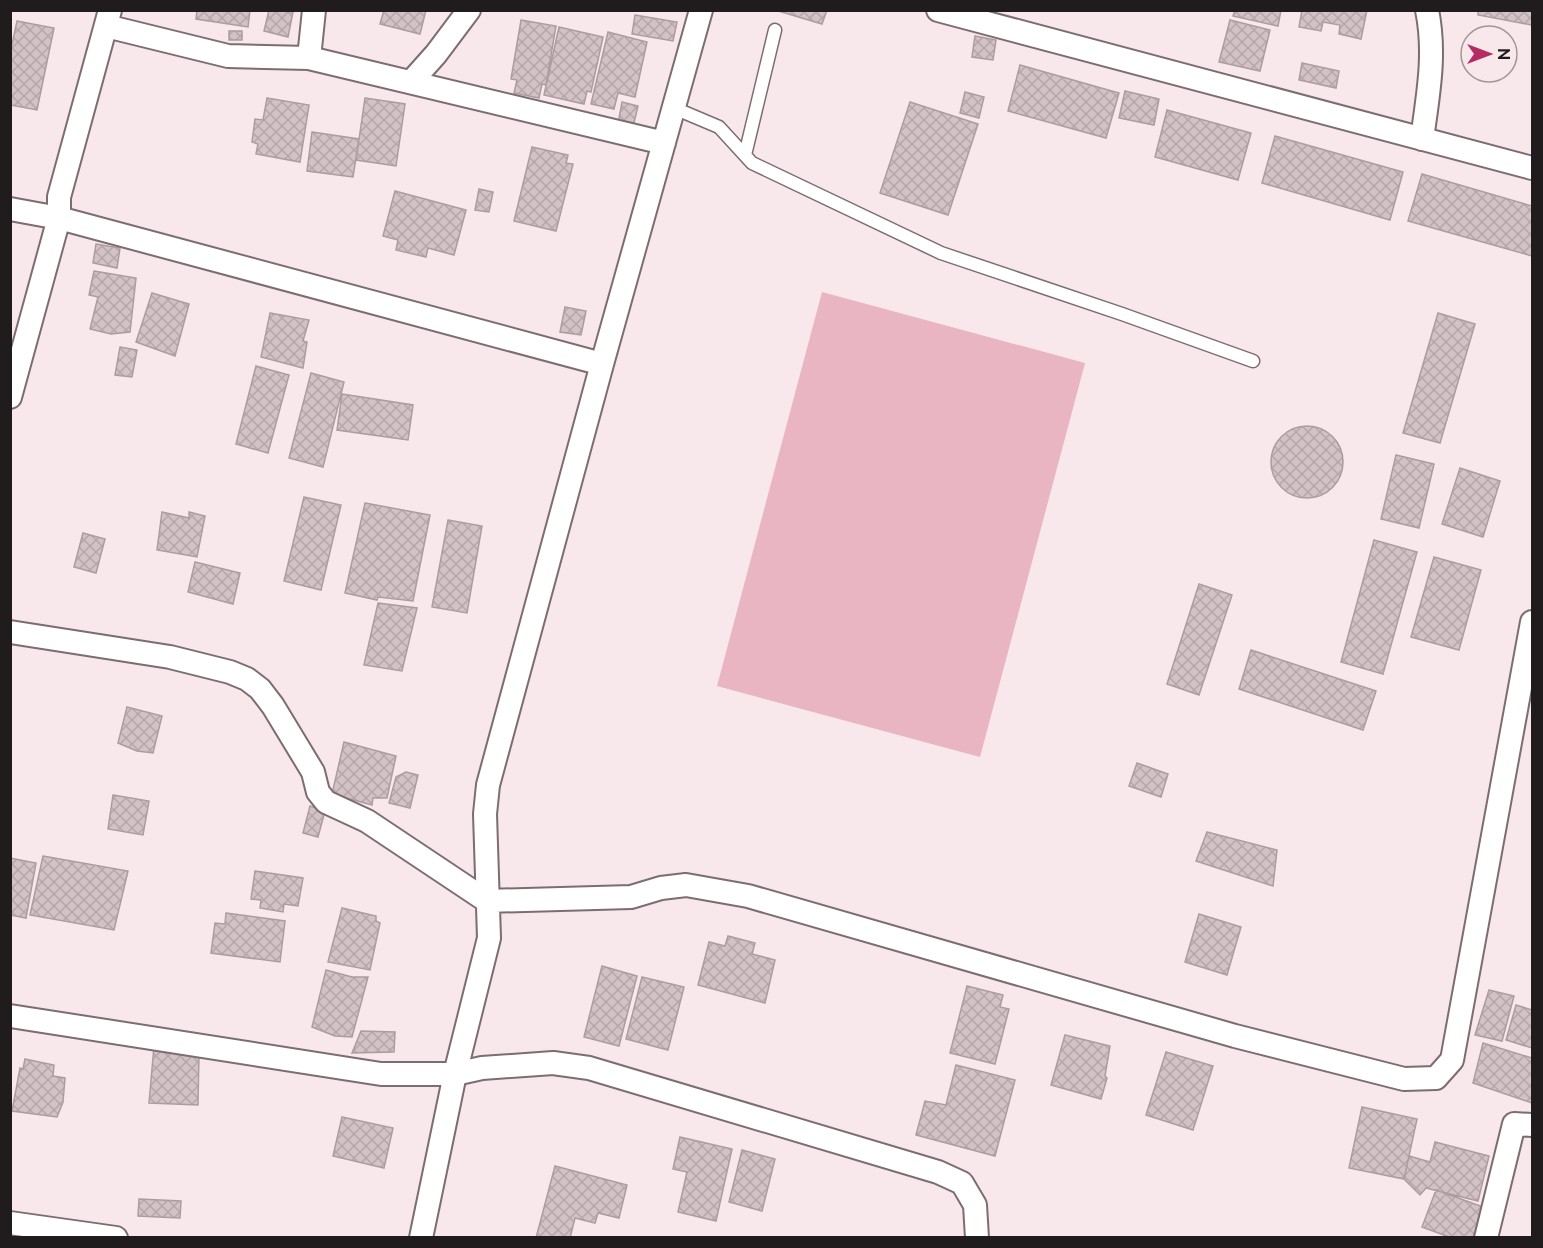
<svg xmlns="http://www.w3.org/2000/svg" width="1543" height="1248" viewBox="0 0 1543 1248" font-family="Raleway,sans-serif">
<defs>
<pattern id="building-cross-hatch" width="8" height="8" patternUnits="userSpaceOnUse" patternTransform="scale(1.5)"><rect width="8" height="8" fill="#d2c2c6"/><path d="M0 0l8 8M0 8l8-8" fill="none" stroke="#b4a6aa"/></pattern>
</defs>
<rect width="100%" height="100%" fill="#f8e7eb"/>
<path fill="#e9b5c3" d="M822 292 1085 363 980 757 717 686Z"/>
<path fill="url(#building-cross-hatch)" stroke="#ac9ca0" stroke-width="1.5" d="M197 10H250L248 27 196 19Z
M269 10 293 12 288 37 264 31Z
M384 10H426L420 34 380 24Z
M775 10H827L822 24Z
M1235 10H1281L1278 26 1233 16Z
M1302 10H1367L1361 39 1339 34 1340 25 1323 22 1321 31 1299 27Z
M1478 10H1532V25L1478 15Z
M635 15 677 22 673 41 632 34Z
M521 20 556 26 546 85 542 84 539 98 514 93 517 80 511 79Z
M1230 20 1270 30 1260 71 1219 62Z
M17 21 54 28 37 110 10 105V53Z
M559 27 603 37 591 92 587 91 584 104 544 95Z
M229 31H242V40H229Z
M608 32 647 42 635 97 618 93 614 109 591 104Z
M975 36 996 40 993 60 972 57Z
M1302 63 1339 71 1336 88 1299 80Z
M1020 65 1119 93 1106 138 1008 111Z
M1125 91 1159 99 1154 125 1119 118Z
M965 92 984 97 979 118 960 113Z
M267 98 309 105 300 162 256 154 258 144 252 142 255 119 263 120Z
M365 98 405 104 396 166 356 160Z
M622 102 638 106 633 127 618 124Z
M910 102 978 124 948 215 880 193Z
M1167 110 1251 133 1238 180 1155 157Z
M312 132 359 139 353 177 307 171Z
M1275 136 1403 172 1390 220 1262 183Z
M532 147 568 155 566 163 573 164 556 231 514 221Z
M1422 174 1532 206V256L1408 221Z
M479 189 493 192 489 212 475 210Z
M395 191 466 210 454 255 428 248 426 257 396 250 398 240 383 236Z
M96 244 120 248 117 268 93 263Z
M94 271 136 278 130 332 111 334 90 329 98 297 89 295Z
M152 293 189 304 175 356 136 342Z
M565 307 586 311 581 335 560 332Z
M270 313 309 320 303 341 307 342 303 368 261 357Z
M1438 313 1475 324 1440 443 1403 433Z
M120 347 137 350 132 377 115 375Z
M256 366 289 375 268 453 236 444Z
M311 373 344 382 323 467 289 458Z
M342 394 413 405 408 440 337 430Z
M1271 462a36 36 0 1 1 72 0a36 36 0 1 1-72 0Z
M1396 455 1434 464 1419 528 1381 519Z
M1460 468 1500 481 1483 537 1442 524Z
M304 497 341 505 321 590 284 581Z
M365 503 430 515 413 601 378 597 377 600 345 593Z
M162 512 189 518V512L205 516 197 557 157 550Z
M448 520 482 526 467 613 432 607Z
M83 533 105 539 96 573 74 567Z
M1374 540 1417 552 1383 674 1341 662Z
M1434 557 1481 570 1459 650 1411 637Z
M195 562 240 573 233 604 188 592Z
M1199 584 1232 595 1199 695 1167 684Z
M378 603 417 608 402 671 364 665Z
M1251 650 1376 691 1363 730 1239 689Z
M127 707 162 716 153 753 137 751 118 743Z
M344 742 396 756 387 798H373L372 805 332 794Z
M1137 763 1168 774 1161 797 1129 786Z
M406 772 418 775 410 808 389 803 396 777Z
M113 795 149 801 143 835 108 829Z
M310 806 325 811 318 837 303 833Z
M1207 832 1277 850 1273 886 1196 861Z
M43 856 128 871 114 930 30 915Z
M10 858 36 863 26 918 10 915Z
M255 871 303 878 298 906 284 904 283 912 260 908 261 900 251 899Z
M342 908 376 916V921L380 923 370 970 328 962Z
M226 913 285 921 280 962 211 953 215 923 225 924Z
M1199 914 1241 927 1227 975 1185 962Z
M728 936 755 943 752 954 775 960 765 1003 698 985 709 942 725 946Z
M602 966 637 976 619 1046 584 1037Z
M326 970 352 977H368L352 1037 335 1036 312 1027Z
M642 977 684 987 668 1050 626 1039Z
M967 986 1003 995 1000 1007 1009 1009 995 1064 950 1053Z
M1489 990 1514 996 1502 1041 1475 1035Z
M1516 1005 1532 1010V1048L1506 1040Z
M361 1031 395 1032 394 1052 352 1053Z
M1065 1035 1110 1046 1105 1076 1107 1078 1101 1099 1051 1085Z
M1483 1043 1532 1058V1103L1473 1083Z
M154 1046 199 1053 198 1105 149 1103Z
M1166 1052 1213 1066 1193 1130 1146 1115Z
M25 1059 54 1065 53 1076 65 1078 63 1102 57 1117 12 1111 20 1068 23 1069Z
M956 1065 1015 1080 995 1156 916 1135 925 1101 946 1105Z
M1362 1107 1417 1119 1404 1179 1349 1168Z
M342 1117 393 1128 384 1168 333 1156Z
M680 1137 732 1149 716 1221 678 1212 687 1172 673 1169Z
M1435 1142 1489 1156 1478 1201 1426 1188 1420 1195 1404 1179 1409 1156 1430 1162Z
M742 1150 775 1159 762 1211 729 1202Z
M555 1166 627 1185 619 1218 598 1213 595 1223 575 1218 570 1238H536Z
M1436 1190 1483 1207 1473 1238H1452L1422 1227Z
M139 1199 181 1201 180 1218 138 1216Z"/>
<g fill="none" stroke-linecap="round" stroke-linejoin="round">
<g stroke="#7c6d71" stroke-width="15">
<path id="lane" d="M674 108 719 127 752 163 941 253 1122 314 1253 361
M745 155 775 30"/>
</g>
<g stroke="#7c6d71" stroke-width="26">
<path id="street" d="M938 10 1532 168
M106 26 228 56 309 58 314 10
M309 58 664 143
M411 82 436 54 469 10
M1422 139C1428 95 1436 54 1427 10
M10 209 59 218 602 364
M10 397 59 218V197L110 10
M10 632 170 657 230 672 247 679 260 689 273 706 313 772 318 792 326 802 367 821 487 901 631 897 661 888 686 885 748 896 1235 1036 1404 1079 1436 1078 1452 1060 1532 622
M10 1016 381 1074H455L482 1068 553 1063 589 1068 938 1172 962 1183 975 1205 977 1238
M10 1223 116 1238
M421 1238 455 1074 489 938 485 814 488 785 602 364 701 10
M1486 1238 1514 1124 1532 1125"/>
</g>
<use href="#lane" stroke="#fff" stroke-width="12"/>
<use href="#street" stroke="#fff" stroke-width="22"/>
</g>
<rect width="1543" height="1248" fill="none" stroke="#201b1c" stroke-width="24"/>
<g transform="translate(1489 54) rotate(90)"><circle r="28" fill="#f8e7eb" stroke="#a29598" stroke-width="1.5"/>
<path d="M0-4.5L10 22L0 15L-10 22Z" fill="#b62b64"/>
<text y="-9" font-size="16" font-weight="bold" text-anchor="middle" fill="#201b1c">N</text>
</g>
</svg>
